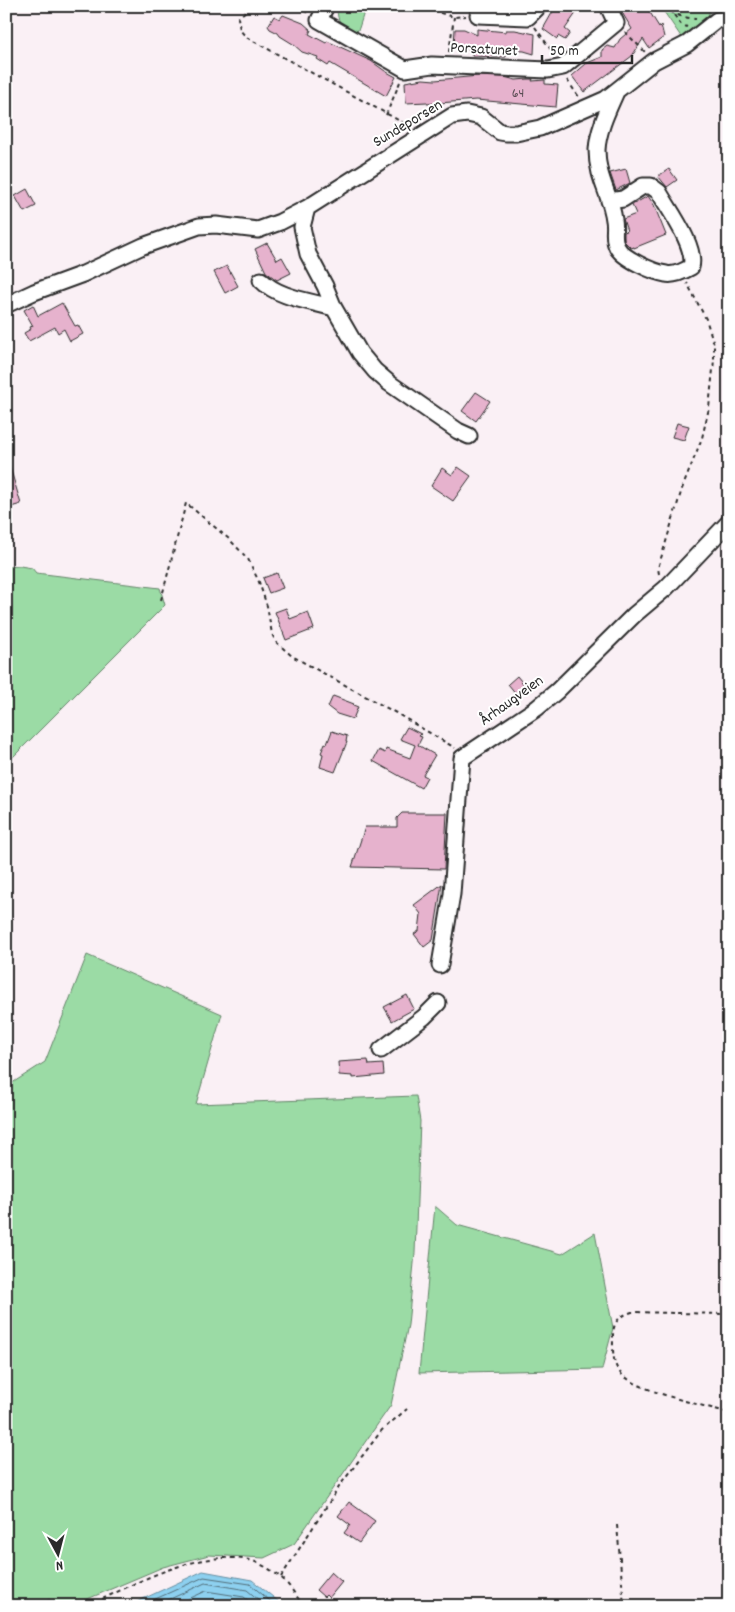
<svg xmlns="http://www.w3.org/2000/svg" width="735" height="1612" viewBox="0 0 735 1612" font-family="Dekko,sans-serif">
<rect width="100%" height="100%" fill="#faf0f5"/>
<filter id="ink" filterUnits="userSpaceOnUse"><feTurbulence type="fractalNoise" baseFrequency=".02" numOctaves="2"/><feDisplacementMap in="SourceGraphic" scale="10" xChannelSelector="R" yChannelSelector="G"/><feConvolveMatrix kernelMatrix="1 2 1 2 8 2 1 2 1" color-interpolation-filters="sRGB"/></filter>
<g filter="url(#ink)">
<path fill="#9bdba5" stroke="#638368" d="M338 6H366L359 28 355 35C343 27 335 21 338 6Z
M660 6H711L707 20 684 41Z
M20 566 32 568 36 573 160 588 165 605 6 764V567Z
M87 955 222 1014 196 1104 416 1096 420 1121 415 1253 408 1325 391 1405 294 1544 264 1558 209 1555 163 1567 71 1606H58L49 1599 39 1606H6V1087L45 1062Z
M435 1206 457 1225 562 1254 595 1233 613 1328 602 1369 419 1373Z"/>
<path fill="#8dd0ef" stroke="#668ea1" d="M203 1571 252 1580 284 1606H128Z"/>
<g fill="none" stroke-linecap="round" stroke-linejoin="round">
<path stroke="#526d79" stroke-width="1" d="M140 1606 204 1577 250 1584 276 1606
M155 1606 205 1583 247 1590 266 1606
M173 1606 206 1591 244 1597 255 1606"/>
</g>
<path fill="#e6b2cd" stroke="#2b2b2b" d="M556 6H581L565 29 570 33 565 40 558 36 557 39 543 29Z
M618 6H646L659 27 661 25 664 37 649 48 643 39 632 56 584 92 572 76 587 63 602 57V50L607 46 615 48 620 39 632 29Z
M283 15 303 23 311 30 309 34 326 43 327 41 371 61 385 71 396 77 386 96 330 63 328 66 317 59 318 57 302 52 293 44 280 36 278 33 270 29 268 26 274 16 280 19Z
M455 29H464L477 35V29L506 32V30H515L535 34 534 54 524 51 506 50V57L472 56 471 50 454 45Z
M479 76 504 77 516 80 528 79H533L532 81 545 80V84L558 85 556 107 476 100 427 104V102L406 103 405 82 423 79 435 80Z
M626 169 630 183 616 190 610 173Z
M669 169 677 180 667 187 658 176Z
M27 189 36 206 24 212 15 196Z
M648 196 654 205 666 235 634 248V247L631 248 624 241V232L627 231 623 219 636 214 632 205Z
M267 243 277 260 282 257 291 273 277 280 266 272 255 249Z
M227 266 238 286 225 293 214 272Z
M62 303 75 326 78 325 83 334 70 341 64 329 58 333 55 327 29 341 24 333 31 329 30 327 33 326 24 310 33 305 38 316Z
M476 392 490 401 476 421 462 411Z
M677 423 689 426 684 440 672 437Z
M6 464H9L21 504 11 507 6 490Z
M458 467 471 476 453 501 431 486 442 468 452 475Z
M277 573 283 588 269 593 263 578Z
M286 608 290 619 308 612 314 629 286 640 275 612Z
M517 676 526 687 517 695 508 684Z
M333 696 354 704 353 705 358 707 353 719 337 714 328 707Z
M407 727 421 734 419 736 422 737 418 745 435 755 423 775 427 777 421 788 373 761 379 750 385 753 386 749 410 758 415 745 400 739Z
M332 731 347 736 346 742H347L335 772 320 767 323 754 321 753 325 743 327 744Z
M402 813H447L444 869 352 867 365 827H397V818Z
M442 884 433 940 424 947 414 934 419 931 421 914 414 905Z
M407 995 414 1009 392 1021 384 1007Z
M368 1060 369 1065 383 1064 384 1075 353 1078V1076L339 1075 338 1062Z
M349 1502 375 1521 359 1543 344 1533 350 1525 338 1516Z
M331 1572 342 1582 329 1598 326 1595 324 1597 316 1590Z"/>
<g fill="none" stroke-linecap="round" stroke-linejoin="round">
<g stroke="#2b2b2b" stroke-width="19">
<path id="minor" d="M326 6 319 20 405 69 432 65 548 70 563 67 616 23 608 6
M478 15 528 17 539 6
M609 201 623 199 643 186H651L659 192C669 210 697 247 691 267 684 271 674 276 666 274 653 272 622 258 617 247 612 238 616 229 614 220 611 195 597 179 597 150 598 130 608 110 616 92
M307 208 302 227 308 254 325 286 334 308 360 353 375 371 389 383 458 431 469 436
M261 280C278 298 311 301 334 308
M6 305 34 292 83 274 143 246 199 226 216 225 258 230 280 222 307 208 452 116 467 114 481 117 500 132 506 133H516L540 128 606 99 654 61 687 44 717 20 729 19
M440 965 452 894 462 758 537 708 557 691 634 615 666 588 729 522
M381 1050 424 1017 438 1003"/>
</g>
<path stroke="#2b2b2b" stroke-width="2" stroke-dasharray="4 4" stroke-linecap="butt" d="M251 6 238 18 240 30 246 37 411 127
M297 6 308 13
M417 6 454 17 466 16
M666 6 667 10C675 15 686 18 696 19
M674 15 681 24 687 27
M535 27 554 54
M625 32 645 52
M449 52 454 17
M567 80 579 97
M386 115 400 82
M659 574 658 568 682 489 702 438 709 408 714 360V344L706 319 687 283
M161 600 186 503 229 539 248 559 259 582 267 606 272 634 276 642 292 656 396 713 455 748
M729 1313 723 1314 632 1312C619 1316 613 1322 613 1336 613 1347 612 1360 618 1370 632 1391 704 1405 729 1413
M617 1525 624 1606
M281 1577 341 1484 382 1430 407 1409
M88 1606C134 1584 196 1549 249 1560 259 1562 271 1570 279 1576 289 1583 296 1597 304 1606"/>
<use href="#minor" stroke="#fff" stroke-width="15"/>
</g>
</g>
<g text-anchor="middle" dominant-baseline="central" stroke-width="4" stroke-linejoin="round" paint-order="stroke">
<g font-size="14" fill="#5a4d54">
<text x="518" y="94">64</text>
</g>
<g font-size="16" fill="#2b2b2b" stroke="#fff">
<text transform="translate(484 50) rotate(3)">Porsatunet</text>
<text transform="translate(408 124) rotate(-31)">Sundeporsen</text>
<text transform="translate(512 701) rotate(-36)">Århaugveien</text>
</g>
</g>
<rect width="735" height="1612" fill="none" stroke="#fff" stroke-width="25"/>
<rect x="12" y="12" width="710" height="1587" fill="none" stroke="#2b2b2b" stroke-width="2" filter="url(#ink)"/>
<g transform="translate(58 1554) rotate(173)" stroke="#ffffff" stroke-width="4" paint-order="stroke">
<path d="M0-4L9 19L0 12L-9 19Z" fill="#2b2b2b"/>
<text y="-8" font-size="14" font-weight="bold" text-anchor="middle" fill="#2b2b2b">N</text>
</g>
<path d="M542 55v8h90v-8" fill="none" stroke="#2b2b2b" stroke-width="2.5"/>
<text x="550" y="55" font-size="15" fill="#2b2b2b" stroke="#ffffff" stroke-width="4" paint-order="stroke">50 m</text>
</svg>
